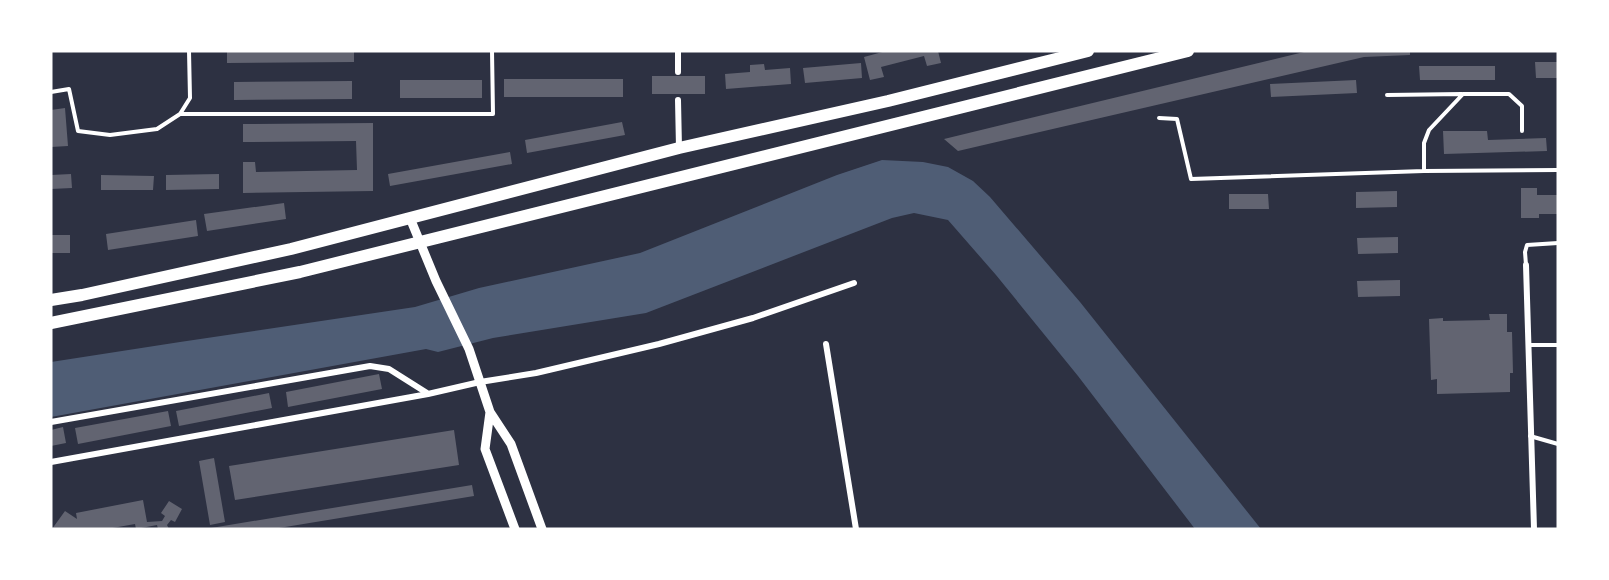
<svg xmlns="http://www.w3.org/2000/svg" width="1609" height="580" viewBox="0 0 1609 580" font-family="'Fira Sans',sans-serif">
<rect width="100%" height="100%" fill="#2d3142"/>
<path fill="#4f5d75" d="M882 160 923 162 948 167 973 181 990 197 1080 302 1261 529H1195L1078 376 996 275 948 220 914 213 892 218 646 313 493 338 438 352 426 349 51 417V362L180 342 415 307 479 288 640 253 837 175Z"/>
<path fill="#626471" d="M227 51H354V62L227 63Z
M886 51H938L941 63 927 66 924 56 881 67 884 77 870 80 864 57Z
M1308 51H1410V55L1364 57 958 151 944 139Z
M1535 62H1558V78H1536Z
M861 63 862 78 805 83 803 68Z
M764 64 765 70 790 68 791 84 726 89 725 74 750 72V65Z
M1419 66H1495V80H1420Z
M652 76H705V94H652Z
M504 79H623V97H504Z
M400 80H482V98H400Z
M1356 80 1357 93 1271 97 1270 84Z
M352 81V99L234 100V82Z
M65 108 68 146 51 147V110Z
M622 122 625 135 527 153 525 140Z
M373 123V191L243 193V162H255L256 172 357 170 356 141 243 142V124Z
M1443 131H1487L1488 140 1546 138 1547 151 1444 154Z
M510 152 512 164 390 186 388 174Z
M71 174 72 188 51 189V175Z
M219 174V189L166 190V175Z
M101 175 154 176 153 190H101Z
M1521 188H1537V195H1558V214H1539V218H1521Z
M1397 191V207L1356 208V192Z
M1229 194H1268L1269 209H1229Z
M284 203 286 219 207 231 204 214Z
M196 220 198 236 108 250 106 234Z
M51 235H70V253H51Z
M1398 237V253L1358 254 1357 238Z
M1400 280V296L1358 297 1357 281Z
M1489 314H1507V332H1512L1513 373H1510V392L1437 394V379L1431 380 1429 319 1443 318V321L1490 320Z
M379 374 382 389 288 407 286 392Z
M269 393 272 408 179 426 176 411Z
M168 411 171 426 78 444 75 428Z
M63 427 66 443 51 446V430Z
M454 430 459 465 235 500 229 466Z
M214 458 225 522 210 525 199 461Z
M472 485 474 496 273 529H211V528Z
M143 500 147 522 162 521 165 516 161 513 169 501 182 509 175 522 171 520 167 525 169 529H158L157 525 136 529 135 524 107 529H52L65 511 77 519 76 513Z"/>
<g fill="none" stroke-linecap="round" stroke-linejoin="round">
<path stroke="#fff" stroke-width="4" d="M189 51 190 98 180 114H493L492 51
M51 92 69 89 78 131 110 135 157 129 180 114
M1387 95 1462 94
M1159 118 1177 119 1191 179 1424 171 1558 170
M1424 171V143L1429 130 1463 94H1509L1522 106V131
M1526 265 1525 252 1527 245 1558 243
M1530 345H1558
M1530 436 1558 444"/>
<path stroke="#fff" stroke-width="6" d="M678 51V72
M678 100 679 148
M1526 265 1534 529
M826 344 856 529
M51 422 370 366 389 369 427 393
M51 462 428 394 480 382 536 373 659 344 753 318 854 283"/>
<path stroke="#fff" stroke-width="9" d="M410 218 436 281 469 349 490 412 511 444 542 529
M490 412 485 449 515 529"/>
<path stroke="#fff" stroke-width="12" d="M51 300 82 295 291 249 679 148 888 101 1088 51
M51 323 300 272 1188 51"/>
</g>
<rect width="1609" height="580" fill="none" stroke="#ffffff" stroke-width="105"/>
</svg>
